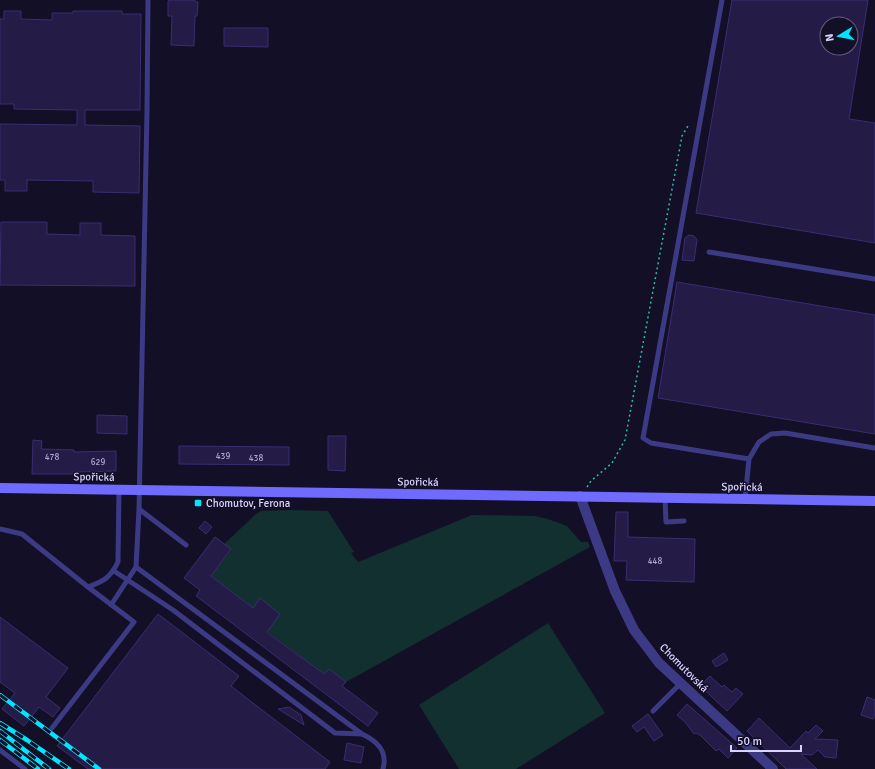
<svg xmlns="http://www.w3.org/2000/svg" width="875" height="769" viewBox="0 0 875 769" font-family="Signika,sans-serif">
<rect width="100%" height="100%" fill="#130f26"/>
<path fill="#12302f" d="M289 510 328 511 354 552 351 553 358 562 472 515 535 516 548 519 567 526 581 542H588L590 547 346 682 329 669 324 674 267 631 280 614 260 599 253 608 211 576 231 550 224 544 256 514 261 511Z
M548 623 605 713 516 769H459L419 705Z"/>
<path fill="#241b47" stroke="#3b2d73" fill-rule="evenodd" d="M172 0H195V2H198L197 16H195L194 46 171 45 172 16H168V1Z
M732 0H868L849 119 875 123V243L696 213ZM827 24H851V48H827Z
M4 11H21V19L52 20V13H73V11H122V14H141L140 110H85V125L140 126 139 193 93 192V181L27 180V191H5V180H0V124L77 125V110L14 109V104H0V19H4Z
M224 28H268V47L224 46Z
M1 222H47V234L80 235V223H101V235L135 236V286L0 285Z
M689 235 694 236 697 240 694 261 682 260 685 238Z
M677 282 875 315V434L658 398Z
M97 415 127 416V434L97 433Z
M328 436H346L345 471 328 470Z
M33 440 42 441 41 449 74 450V452L116 451V471L73 472V474H32Z
M179 446 289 447V465L179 464Z
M616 512H628V537L695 539 694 582 626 580 627 561H614Z
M205 521 212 527 206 534 199 528Z
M215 537 231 549 211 576 253 608 260 598 280 614 267 632 324 674 329 669 346 682 342 686 378 713 368 726 196 596 200 590 184 578Z
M158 614 239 676 231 686 262 710 330 762 325 769H88L57 746Z
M0 617 68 668 46 697 60 708 53 717 39 707 24 726 2 709 15 693 0 682Z
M724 653 728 660 716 667 712 661Z
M710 676 722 687 724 685 732 692 736 688 743 694 727 711 700 686Z
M867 697 875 700V714L873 719 861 715Z
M687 704 737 748 728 758 719 749 716 751 700 735 696 733 694 734 686 723 677 715Z
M289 707 301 715 304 725 278 709Z
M648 714 663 735 654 741 644 727 637 732 632 726Z
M759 718 790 748 806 731 808 733 816 725 823 731 815 739 838 740 836 758 825 757 818 750 812 755 801 754 817 769H786L747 731Z
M347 743 364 747 361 763 344 760Z"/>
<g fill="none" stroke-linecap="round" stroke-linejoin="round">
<path stroke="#2fb8b0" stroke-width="1.5" stroke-dasharray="2 3" stroke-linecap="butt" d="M587 487 591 481 612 463 625 440 682 136 688 126"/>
<path stroke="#3d3a85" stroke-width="5" d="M148 0 147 111 139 509 186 545
M722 0 643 438 651 443 749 459
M709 252 875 279
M665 498 666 522 684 521
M745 499 749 459 759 442 771 434 785 433 875 448
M0 529 22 534 88 587C104 581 110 578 118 562L119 489
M136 567 362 734C377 741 388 751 383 769
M114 571 173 610 335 733 362 734
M111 605 136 567 139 509
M653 711 681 683
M52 728 134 622 88 587
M0 750 25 769"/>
<path stroke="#3d3a85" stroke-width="10" d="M580 496 615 591 634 630 659 663 773 769"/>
<path stroke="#6f6bff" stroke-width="10" d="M0 488 875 501"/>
<g stroke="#00e5ff" stroke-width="4.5">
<path id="rail" d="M0 695 99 769
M0 723 27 740 69 769
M0 731 49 769
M0 740 38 769"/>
</g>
<use href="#rail" stroke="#130f26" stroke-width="3" stroke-dasharray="9" stroke-linecap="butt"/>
</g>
<rect fill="#00e5ff" stroke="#130f26" stroke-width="1.5" x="194" y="499" width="8" height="8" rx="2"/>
<g text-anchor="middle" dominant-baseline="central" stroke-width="3" stroke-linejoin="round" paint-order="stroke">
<g font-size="9" fill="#aca6d1">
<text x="223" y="456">439</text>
<text x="52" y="457">478</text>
<text x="256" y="458">438</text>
<text x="98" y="462">629</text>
<text x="655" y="561">448</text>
</g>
<g font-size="11" fill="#d9d4ff" stroke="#130f26">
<text transform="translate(94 477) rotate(1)">Spořická</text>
<text transform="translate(418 482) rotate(1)">Spořická</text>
<text transform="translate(742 487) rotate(1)">Spořická</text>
<text transform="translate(684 668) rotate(45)">Chomutovská</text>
</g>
<g font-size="11" fill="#d9d4ff" stroke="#130f26" text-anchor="start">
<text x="206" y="503">Chomutov, Ferona</text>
</g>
</g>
<g transform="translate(839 36) rotate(260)"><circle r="19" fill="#130f26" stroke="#625e7d"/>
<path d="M0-3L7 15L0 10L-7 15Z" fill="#00e5ff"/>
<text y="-6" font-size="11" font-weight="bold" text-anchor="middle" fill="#d9d4ff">N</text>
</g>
<path d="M731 745v6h70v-6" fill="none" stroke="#d9d4ff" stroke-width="2"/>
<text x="737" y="745" font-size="12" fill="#d9d4ff" stroke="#130f26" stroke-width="3" paint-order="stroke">50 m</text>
</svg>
